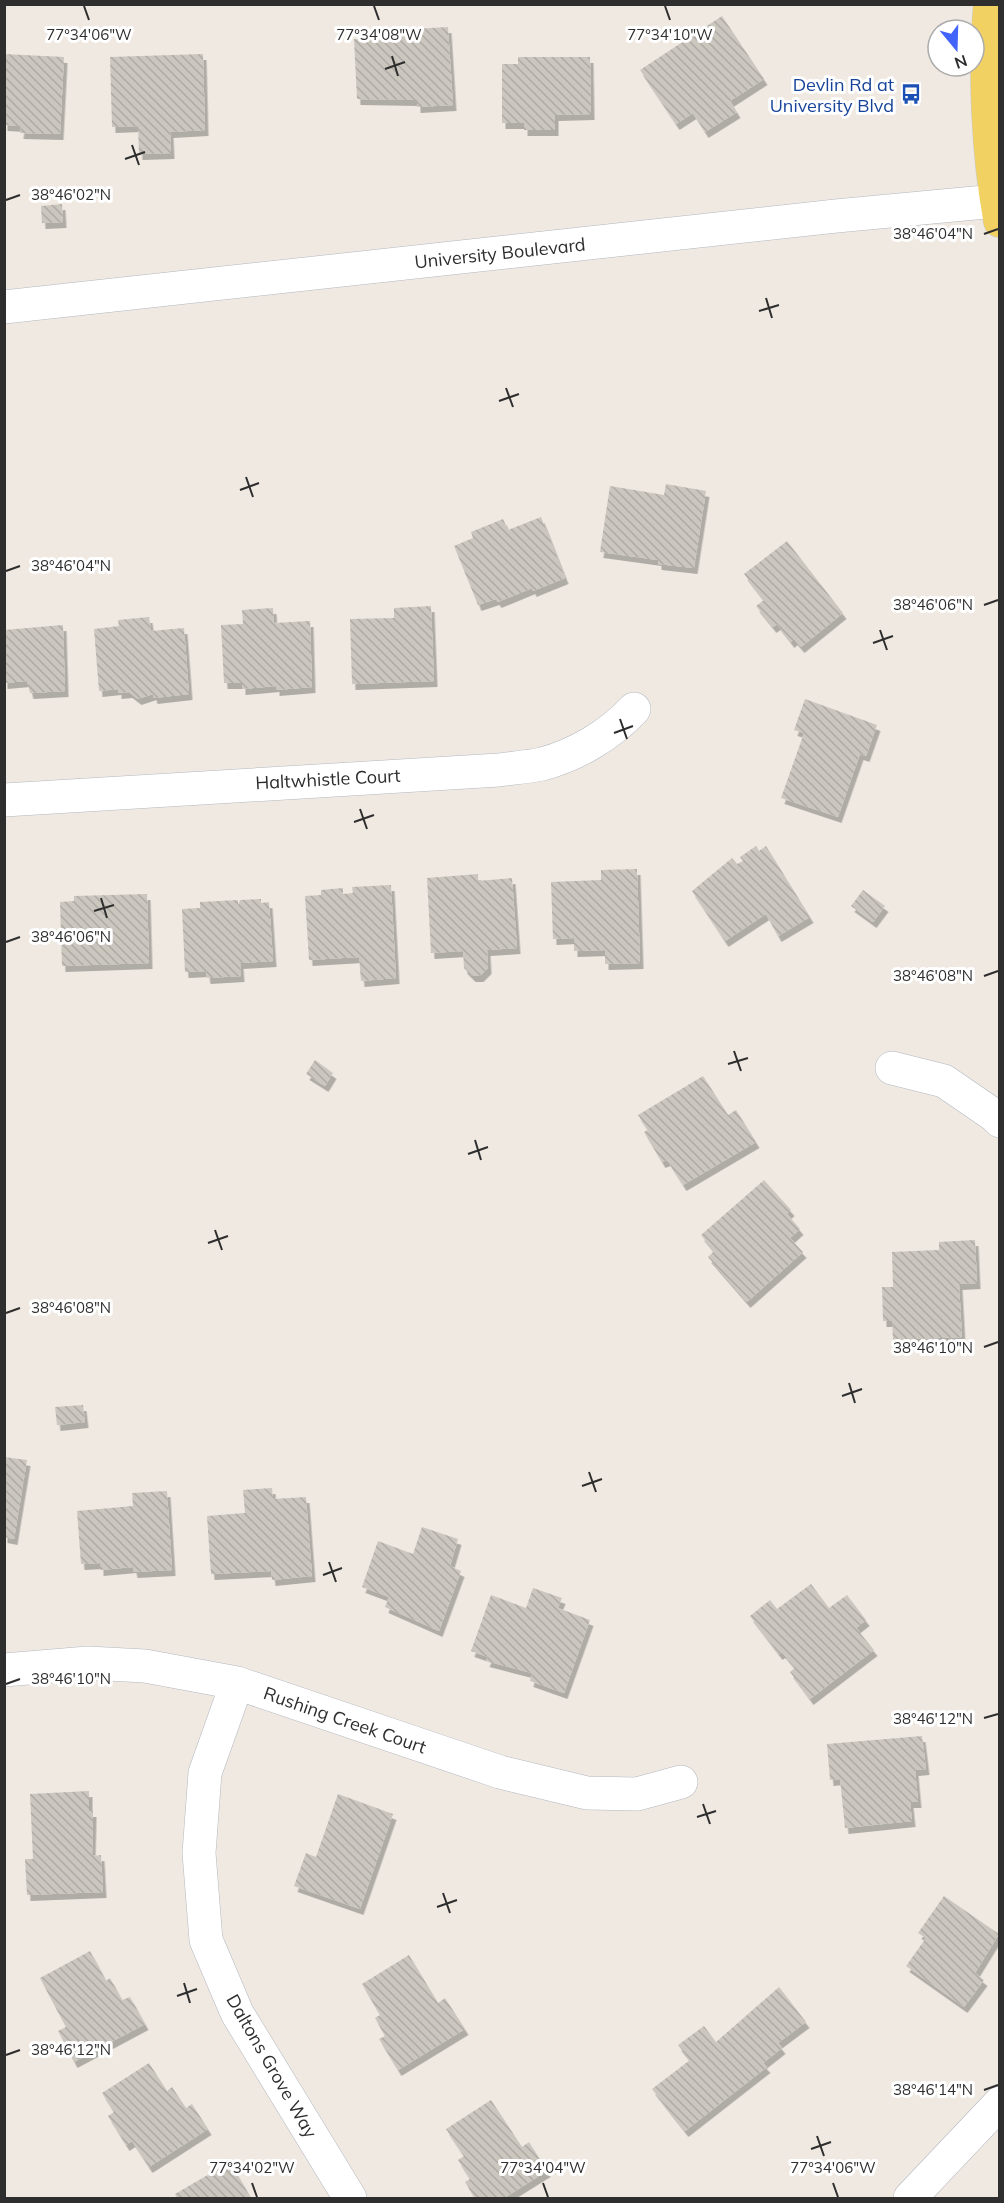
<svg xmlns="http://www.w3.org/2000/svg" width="1004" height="2203" viewBox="0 0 1004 2203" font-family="Mulish,sans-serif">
<defs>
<pattern id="building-back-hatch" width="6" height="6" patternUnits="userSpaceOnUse" patternTransform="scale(1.5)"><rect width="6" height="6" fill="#cbc7bf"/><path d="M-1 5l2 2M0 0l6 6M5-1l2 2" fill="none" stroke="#afaba4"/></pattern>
<filter id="shadow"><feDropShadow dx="3.5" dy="6" stdDeviation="0" flood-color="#0004"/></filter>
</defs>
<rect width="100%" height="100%" fill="#efe9e1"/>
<path fill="url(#building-back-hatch)" filter="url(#shadow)" d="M722 16 764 79 730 101 737 112 705 132 693 113 676 124 640 70Z
M448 27 453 105 417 107V100L357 99 354 39 391 40 390 37 413 35V29Z
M4 54 64 57 60 134 20 133 21 126 4 125Z
M203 54 205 130 170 132 171 153 139 154 138 126 112 127 110 57Z
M518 57H590L591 114 555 115V130H524V123H502V64H518Z
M62 204 63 222 42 223 41 206Z
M666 484 706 491 694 568 658 564V560L600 552 610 486 664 495Z
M541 517 565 578 533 591 532 588 498 602 496 599 478 605 454 546 473 538 471 532 503 519 508 530Z
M787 541 843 613 801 647 794 639 791 642 777 624 773 627 756 606 764 600 744 574Z
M431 606 434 681 352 684 350 619 394 618V608Z
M273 608 274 623 310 621 312 687 276 690V686L242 689V683H224L221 625 243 624 242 610Z
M149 617 151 631 184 628 189 694 154 698 153 694 138 699 129 692 118 693V689L99 691 94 629 119 626 118 620Z
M63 625 65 691 30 693 27 681 4 683V630Z
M805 699 877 725 866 756 860 754 838 817 781 798 804 733 794 730Z
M756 846 759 851 766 846 810 917 778 936 766 914 725 941 692 891 732 858 737 864 743 861 740 857Z
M637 869 640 963 605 964V950L574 951V938L553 939 551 882 601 880V870Z
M478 874V881L512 878 517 948 487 950 488 968 480 976H472L464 968 463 951 431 953 427 878Z
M391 885 396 978 361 981 359 957 309 960 305 896 321 895V890L343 888V894L353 893 352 887Z
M863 890 885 906 873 922 851 906Z
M147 894 149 963 62 966 60 902 74 901V896Z
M261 899V903L269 902 273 961 240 963 241 976 207 978 206 971 185 972 182 909 200 908V902L238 900V905L240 900Z
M315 1060 333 1073 325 1086 306 1074Z
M703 1076 728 1115 736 1110 756 1142 683 1185 667 1160 662 1162 644 1132 648 1130 638 1115Z
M764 1180 791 1210 787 1214 800 1229 790 1238 803 1252 747 1302 708 1257 714 1251 701 1235Z
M975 1240 977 1283 959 1284 962 1337 893 1340 892 1321H883L882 1287H893L892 1252 939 1250V1242Z
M83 1405 85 1422 57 1425 55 1407Z
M4 1457 27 1460 14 1539 4 1537Z
M272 1488 273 1499 306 1497 312 1576 272 1580 271 1571 211 1574 207 1516 245 1513 243 1490Z
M167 1491 172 1570 134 1572 133 1567 100 1570V1563L81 1564 77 1511 133 1506 132 1493Z
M422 1527 458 1539 450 1566 461 1571 439 1631 385 1607 389 1597 362 1587 378 1541 413 1554Z
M811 1584 829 1608 847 1595 866 1620 856 1628 874 1650 810 1699 790 1672 795 1668 782 1652 779 1654 750 1616 770 1600 777 1609Z
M533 1588 562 1598 558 1608 590 1620 564 1693 530 1681 532 1673 486 1661 488 1657 471 1651 491 1595 526 1608Z
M922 1736 926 1769 915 1770 918 1802H910L912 1821 845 1828 840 1779 830 1780 827 1744Z
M89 1791V1811H93L92 1856 101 1855 103 1892 27 1895 25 1859H33L30 1794Z
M338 1794 393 1814 360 1909 294 1886 306 1853 316 1857Z
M944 1896 999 1934 975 1973 984 1980 964 2007 906 1966 926 1938 918 1933Z
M90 1951 106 1981 110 1978 122 2000 130 1997 145 2024 74 2062 58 2031 66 2027 40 1978Z
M409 1955 438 2003 445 1998 465 2029 398 2070 379 2039 385 2036 375 2018 380 2015 362 1984Z
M779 1987 806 2022 778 2043 782 2048 763 2063 767 2067 685 2131 652 2089 690 2060 678 2045 704 2026 716 2042Z
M149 2063 167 2091 172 2087 186 2108 192 2104 208 2129 149 2167 132 2141 126 2145 108 2116 114 2112 102 2093Z
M491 2100 522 2147 529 2142 547 2171 504 2198H475L465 2182 470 2179 458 2160 464 2156 446 2129Z
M230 2162 251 2198H177L175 2194Z"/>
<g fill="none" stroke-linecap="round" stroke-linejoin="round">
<g stroke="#b4b7c1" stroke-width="34">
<path id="minor" d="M4 307 836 216 996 201
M4 800 499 770C513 768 528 767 542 764 576 755 610 735 634 709
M892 1068 944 1081 995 1116 1000 1121
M4 1670 88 1663 145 1666 237 1683 500 1772 587 1793 637 1794 681 1782
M237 1683 205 1773 199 1853 206 1940 237 2013 350 2198
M910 2198 1000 2103"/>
</g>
<g stroke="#c9c9c9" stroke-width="34">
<path id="major" d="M990 4C984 73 988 154 1000 221"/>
</g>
<use href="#minor" stroke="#fff" stroke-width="33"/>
<use href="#major" stroke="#f2d163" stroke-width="33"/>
</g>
<path fill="none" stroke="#2e2e2e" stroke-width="2" d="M84 6 89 20M374 6 379 20M665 6 670 20M392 56 398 76M385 69 405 62M132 145 139 165M125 159 145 152M6 200 20 195M984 234 998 229M766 298 772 318M759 311 779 305M506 388 513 407M499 401 519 394M246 477 253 497M240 490 259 483M6 571 20 566M984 605 998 600M880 630 887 650M873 643 893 636M620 719 627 739M614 733 633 726M360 809 367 829M354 822 374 815M101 898 107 918M94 911 114 905M6 942 20 937M984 976 998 971M734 1051 741 1071M728 1064 748 1058M475 1140 481 1160M468 1154 488 1147M215 1230 222 1250M208 1243 228 1236M6 1313 20 1308M984 1347 998 1342M849 1383 855 1403M842 1396 862 1389M589 1472 596 1492M582 1486 602 1479M329 1562 336 1582M323 1575 342 1568M6 1684 20 1679M984 1718 998 1714M703 1804 710 1824M697 1817 716 1811M443 1893 450 1913M437 1907 457 1900M184 1983 190 2003M177 1996 197 1989M6 2055 20 2050M984 2090 998 2085M817 2136 824 2156M811 2149 831 2142M252 2183 257 2197M543 2183 548 2197M833 2183 838 2197"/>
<defs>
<g id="bus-bare" transform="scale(1.62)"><path d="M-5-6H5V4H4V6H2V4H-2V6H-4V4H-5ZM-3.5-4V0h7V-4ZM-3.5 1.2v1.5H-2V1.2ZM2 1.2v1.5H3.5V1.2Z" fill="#1a4fb4" stroke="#fff" stroke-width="2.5" paint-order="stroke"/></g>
</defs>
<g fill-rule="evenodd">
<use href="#bus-bare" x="911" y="94"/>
</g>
<g text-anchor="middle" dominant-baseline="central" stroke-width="6" stroke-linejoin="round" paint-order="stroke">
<g font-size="18" fill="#164399" stroke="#fff" text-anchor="end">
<text x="894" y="84">Devlin Rd at<tspan x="894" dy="21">University Blvd</tspan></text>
</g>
<g font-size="18" fill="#2e2e2e" stroke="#fff">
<text transform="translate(500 253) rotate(-6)">University Boulevard</text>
<text transform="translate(328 779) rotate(-3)">Haltwhistle Court</text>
<text transform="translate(345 1720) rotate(19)">Rushing Creek Court</text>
<text transform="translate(272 2066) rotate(60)">Daltons Grove Way</text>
</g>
</g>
<g font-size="15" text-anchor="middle" fill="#2e2e2e" stroke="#fff" stroke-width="6" stroke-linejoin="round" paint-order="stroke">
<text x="670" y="40">77°34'10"W</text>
<text x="89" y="40">77°34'06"W</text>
<text x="379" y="40">77°34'08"W</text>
<text x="71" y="200">38°46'02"N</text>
<text x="933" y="239">38°46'04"N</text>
<text x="71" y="571">38°46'04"N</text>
<text x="933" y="610">38°46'06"N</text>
<text x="71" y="942">38°46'06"N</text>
<text x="933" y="981">38°46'08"N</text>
<text x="71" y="1313">38°46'08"N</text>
<text x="933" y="1353">38°46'10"N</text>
<text x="71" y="1684">38°46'10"N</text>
<text x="933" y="1724">38°46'12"N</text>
<text x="71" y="2055">38°46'12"N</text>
<text x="933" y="2095">38°46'14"N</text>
<text x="252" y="2173">77°34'02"W</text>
<text x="543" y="2173">77°34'04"W</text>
<text x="833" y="2173">77°34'06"W</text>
</g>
<rect width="1004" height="2203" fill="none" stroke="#2e2e2e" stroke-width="12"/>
<g transform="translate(956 48) rotate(161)"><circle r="28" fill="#ffffff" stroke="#ababab" stroke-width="1.5"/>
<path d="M0-4.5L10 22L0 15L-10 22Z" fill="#4264fb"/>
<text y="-9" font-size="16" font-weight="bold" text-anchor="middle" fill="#2e2e2e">N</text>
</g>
</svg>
